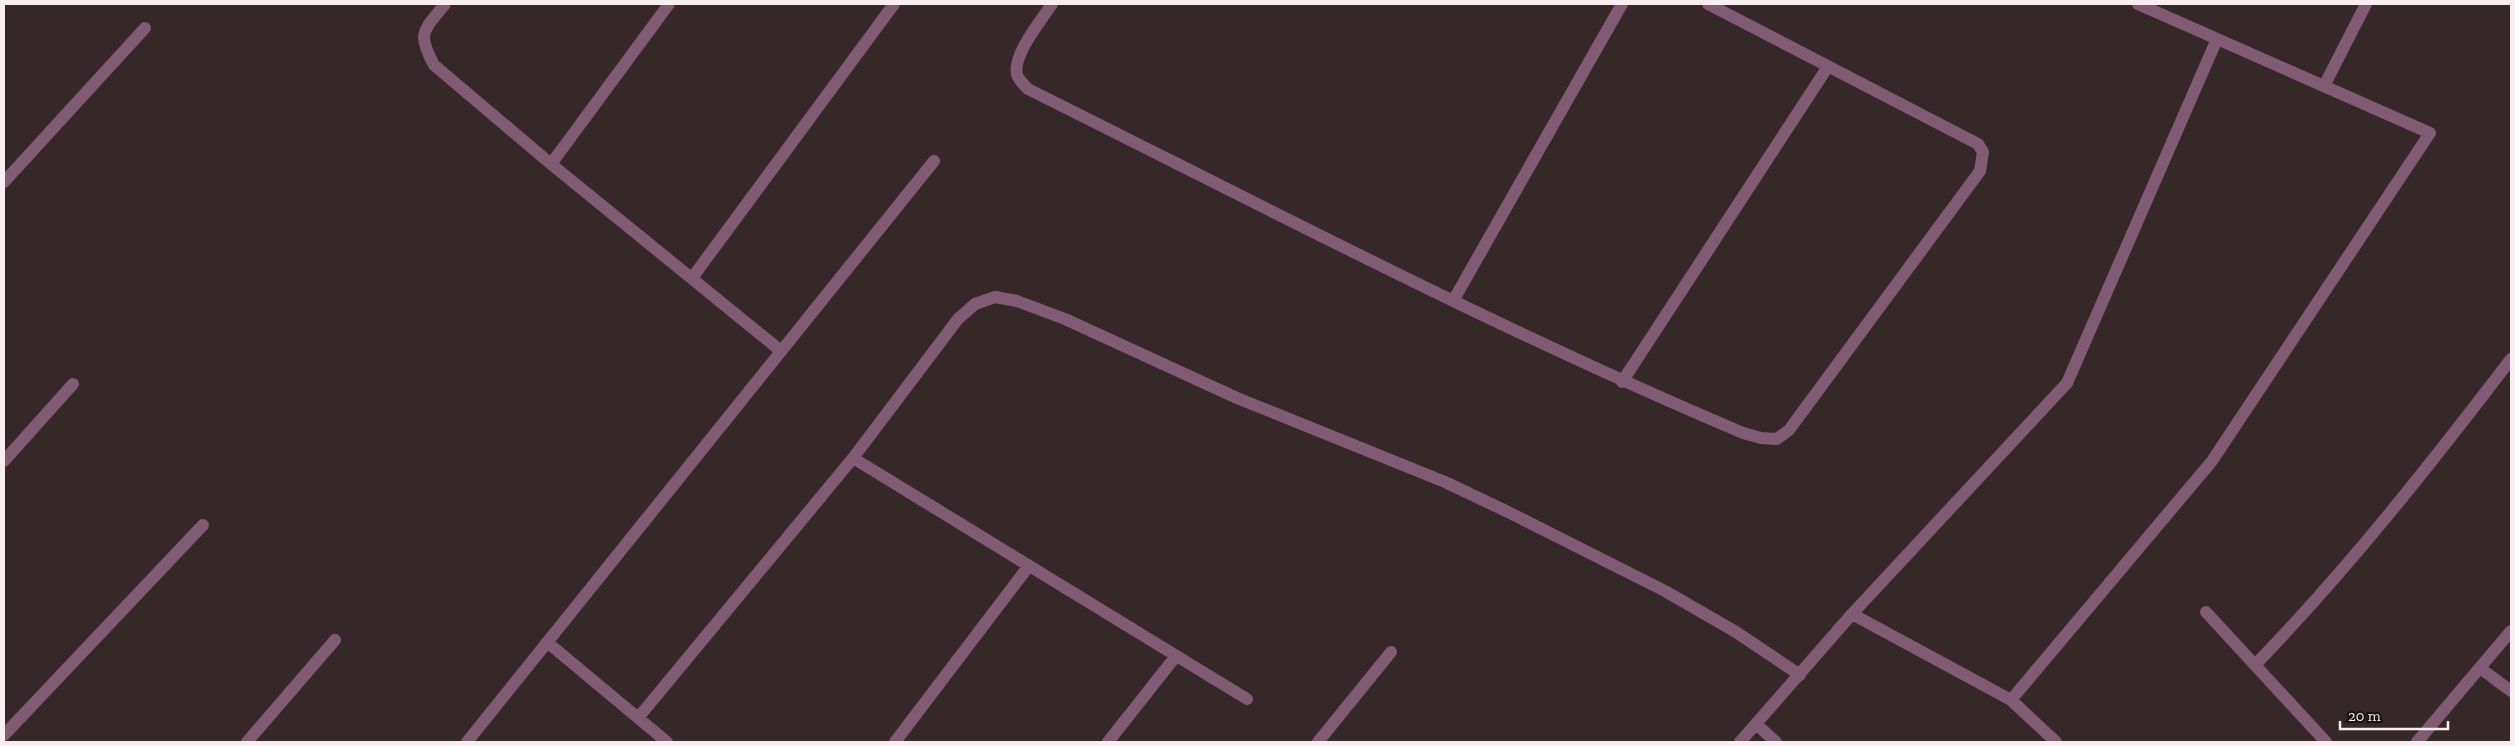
<svg xmlns="http://www.w3.org/2000/svg" width="2515" height="746" viewBox="0 0 2515 746" font-family="'Zilla Slab',serif">
<rect width="100%" height="100%" fill="#362729"/>
<g fill="none" stroke-linecap="round" stroke-linejoin="round">
<path stroke="#815a73" stroke-width="12" d="M445 4C424 31 416 32 434 65L551 164 781 351
M1052 4C1042 19 1009 59 1018 77 1020 81 1025 86 1028 89 1265 207 1499 330 1743 433L1761 438 1777 439 1789 430 1980 171 1983 152 1978 144 1708 4
M2324 86 2366 4
M551 164 669 4
M4 182 145 28
M692 278 894 4
M1453 301 1622 4
M1622 382 1827 68
M853 458 1247 699
M4 461 73 384
M2206 612 2326 742
M1852 614 2011 700 2056 742
M547 642 667 742
M2255 665C2348 569 2430 465 2511 359
M2480 668 2511 691
M2011 700 2212 461 2430 133 2138 4
M638 718 853 458 958 319 975 304 995 297 1017 301 1065 319 1237 398 1445 482 1506 511 1665 591 1736 632 1800 675
M1756 724 1776 742
M4 735 203 525
M247 742 335 640
M467 742 934 161
M895 742 1028 567
M1108 742 1176 656
M1318 742 1391 652
M1740 742 1852 614 2067 383 2217 39
M2417 742 2511 631"/>
</g>
<rect width="2515" height="746" fill="none" stroke="#f8eeef" stroke-width="10"/>
<path d="M2340 721v8h108v-8" fill="none" stroke="#f8eeef" stroke-width="2.5"/>
<text x="2348" y="721" font-size="15" fill="#f8eeef" stroke="#181213" stroke-width="4" paint-order="stroke">20 m</text>
</svg>
